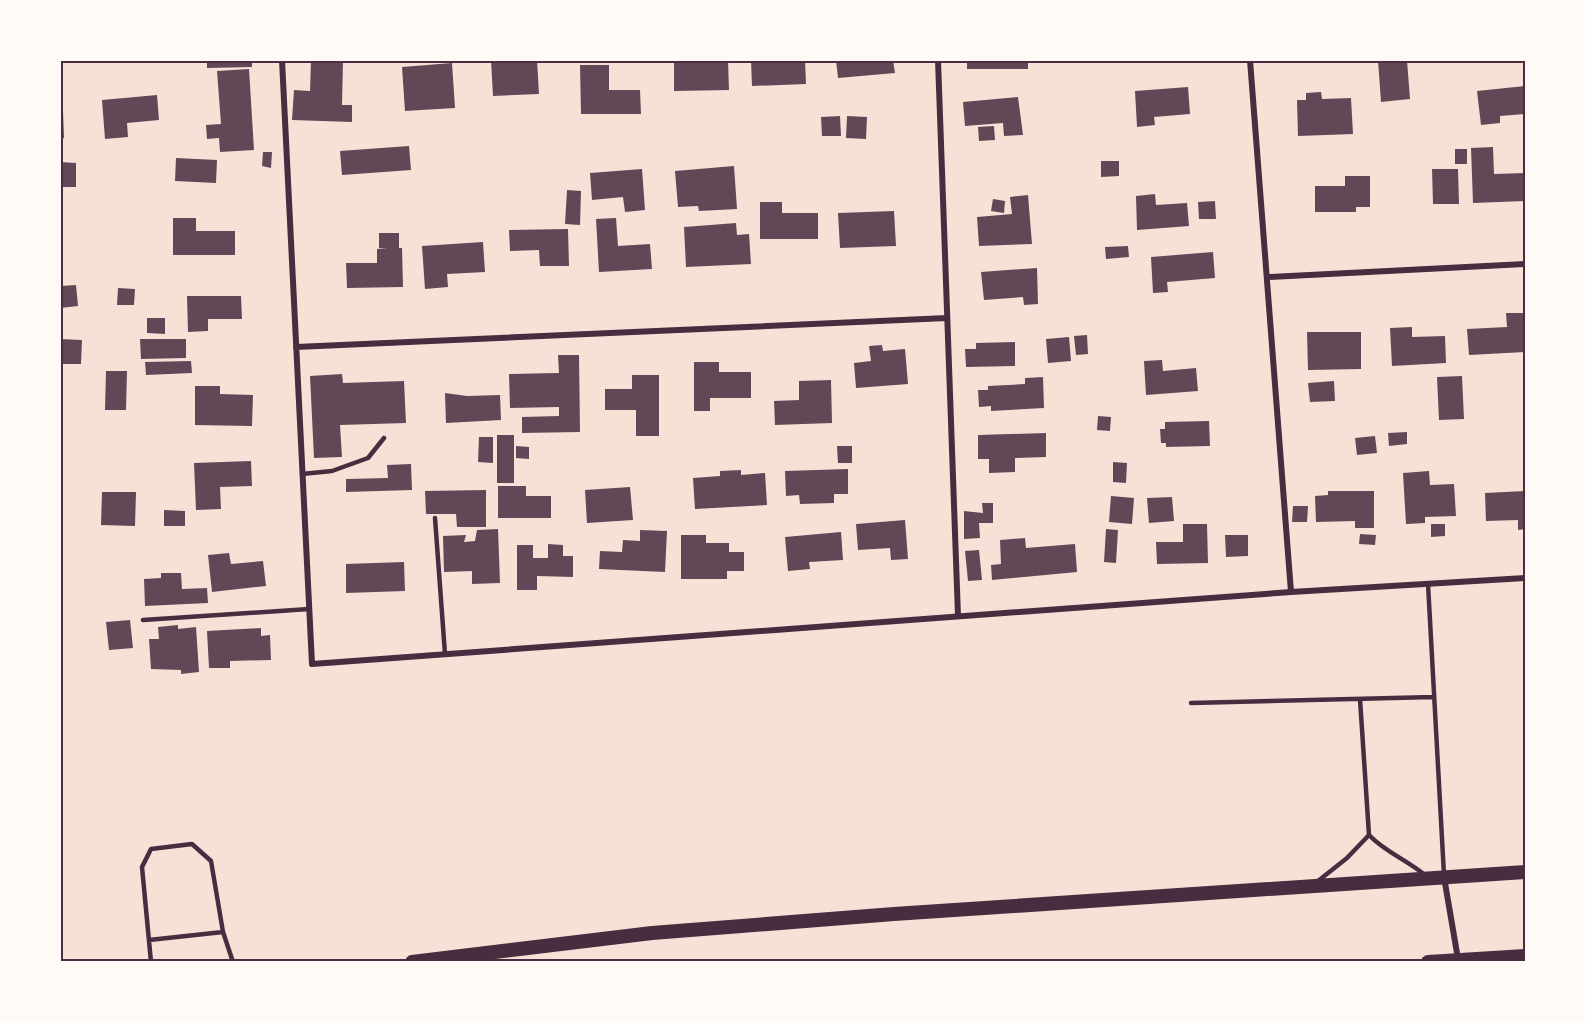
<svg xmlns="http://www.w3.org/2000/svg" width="1585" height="1022" viewBox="0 0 1585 1022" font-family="'Playfair Display',serif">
<rect width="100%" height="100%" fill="#f7e1d7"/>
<path fill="#644757" d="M207 60H252V67L207 68Z
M311 60H343L342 105H352V122L292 120 294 90 310 91Z
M491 60H537L539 94 493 96Z
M728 60 729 90 674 91V62Z
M751 60H805L806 84 752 86Z
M836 60H893L895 73 838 78Z
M967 60H1028V69H967Z
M1378 60H1407L1410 99 1381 102Z
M452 63 455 108 405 111 402 67Z
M580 65H609V90H640L641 114H581Z
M249 69 254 150 220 152 219 138 207 139 206 125 221 124 217 71Z
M60 84H62L64 138 60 139Z
M1525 86V114L1500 116V123L1481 125 1477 91Z
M1188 87 1190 114 1154 117 1155 125 1137 127 1135 91Z
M1321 92 1322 99 1351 98 1353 134 1298 136 1297 100H1306V93Z
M157 95 159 120 127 123 128 137 105 139 102 100Z
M1018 97 1023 135 1004 136 1003 123 965 126 963 102Z
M840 116 841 136H822L821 117Z
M847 116 867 117 866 139 846 138Z
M994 126 995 140 979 141 978 127Z
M409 146 411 170 342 175 340 151Z
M1493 147 1494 174 1525 173V201L1473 203 1471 148Z
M1455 149H1467V164H1455Z
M263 152H272L271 168 262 166Z
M176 158 217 160 216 183 175 181Z
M1101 161H1119V176L1101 177Z
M60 162 76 163V187H60Z
M734 166 737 209 699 211 698 206 678 207 675 171Z
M642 169 645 210 625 212 623 197 592 200 590 173Z
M1432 169H1458L1459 204H1433Z
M1345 176H1370V207H1356V212H1315V186H1345Z
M567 190 581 191 580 225 565 224Z
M1155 194 1156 205 1187 203 1189 226 1137 230 1136 196Z
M1028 195 1032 244 979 246 977 217 1012 214 1010 197Z
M993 199 1005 201 1004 213 991 211Z
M1215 201 1216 219H1199L1198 202Z
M760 202H782V213H818V239H760Z
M894 211 896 246 840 248 838 213Z
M173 218H196V231H235V255H173Z
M616 218 618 246 650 244 652 269 599 272 596 219Z
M736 223 737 235 749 234 751 264 686 267 684 227Z
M568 229 569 266H540L539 250 510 251 509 230Z
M379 233H399V248H402L403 287 347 288 346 263H377V249L387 248H379Z
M483 242 485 272 447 274 448 287 425 289 422 246Z
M1128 246 1129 257 1106 259 1105 247Z
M1213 252 1215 278 1167 282 1168 292 1153 293 1151 257Z
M1037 268 1038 304 1024 305 1023 297 984 300 981 272Z
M76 285 78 306 60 308V286Z
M118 288 135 289 134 305H117Z
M187 296H241L242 319H208V331L188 332Z
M1506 313H1525V352L1469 355 1467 329 1507 327Z
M147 318H165V334L147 333Z
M1412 327V337L1445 336 1446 363 1392 366 1390 328Z
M1307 332H1361V369L1308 370Z
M1087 335 1088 354 1076 355 1074 336Z
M1069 337 1071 361 1048 363 1046 339Z
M60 339 82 340 81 364H60Z
M140 339H186V358L141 359Z
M1015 342V366L966 367 965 349H976V343Z
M882 345 883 351 905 349 908 384 856 388 854 363 871 361 869 346Z
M558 355H579L580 432 522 433V417L559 416V407L510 408 509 374 559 373Z
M1162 360 1163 371 1196 368 1198 391 1146 395 1144 361Z
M191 361 192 373 146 375 145 362Z
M694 362H719V372H751V398H710V411H694Z
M106 371H127L126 410H105Z
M342 374 343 383 404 381 406 423 340 425 342 457 314 458 310 376Z
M632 375H659V436H636V410H605V389H632Z
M1462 376 1464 419 1439 420 1437 377Z
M1043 377 1044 408 991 411V406L979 407 978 390H988V386L1025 384V378Z
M831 380 832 423 775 425 774 401 799 400V381Z
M1334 381 1335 401 1310 402 1308 383Z
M195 386H220V394L253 395 252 426 195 425Z
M445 393 467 396 500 395 501 420 446 423Z
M1098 416 1111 417 1110 431 1097 430Z
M1209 421 1210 446 1166 447V443H1161L1160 429H1165V422Z
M1407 432V444L1389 446 1388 433Z
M1046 433V457L1015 458V472L989 473V459H978V435Z
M497 435H514V483H497Z
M1375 436 1377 453 1357 455 1355 438Z
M479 437H493V463L478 462Z
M516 446 529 447V459L516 458Z
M837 446H852V463H838Z
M251 461 252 486 220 487 221 509 196 510 194 463Z
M1113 462 1127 463 1126 483 1113 482Z
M411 464 412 490 346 492V479L388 478 387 465Z
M848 469V494H834V503L800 504 799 495 786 496 785 471Z
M741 470V475L765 473 767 505 695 509 693 478 720 476V471Z
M1429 471 1430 485 1454 484 1456 516 1425 517V523L1406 524 1403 473Z
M498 486H526V496H551V518H498Z
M630 487 633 520 587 523 585 490Z
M486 490V527H457L456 514H426L425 491Z
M1328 491H1374V528H1355V521L1316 522 1315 496 1328 495Z
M1525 491V529L1518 530V520L1486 521 1485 493Z
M102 492H136L135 526 101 525Z
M1111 496 1134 498 1132 524 1109 522Z
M1172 497 1174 521 1149 523 1147 498Z
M982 503H993V523H979L980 538 964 539V511L983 513Z
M1293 506H1308L1307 522H1292Z
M164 510 185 511V526H164Z
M905 520 908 559 891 560 890 548 858 550 856 524Z
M1183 524H1207L1208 563 1157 564 1156 542H1183Z
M1431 524H1445V536L1431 537Z
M498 529 500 583 472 584V571L444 572 443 536 466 535 464 542 475 541 477 530Z
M1106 529 1118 530 1116 563 1104 562Z
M640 530 667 531 665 572 599 569 600 551 622 552 623 540 640 541Z
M841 532 843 560 809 562 810 569 788 571 785 537Z
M1360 534 1376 535 1375 545 1359 544Z
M681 535H706V543H729V552H744V571H727V579H681Z
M1225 535H1248V556L1226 557Z
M1025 538 1026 548 1075 544 1077 572 992 580 991 565 1001 564 1000 540Z
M548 544 563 545V556H573V577L537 576V590H517V545H533V558H548Z
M979 550 982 580 968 581 965 551Z
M229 553 231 564 263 561 266 586 212 592 208 555Z
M404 562 405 591 346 593V564Z
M161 573H181L182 589 207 588 208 603 145 606 144 579 161 578Z
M130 620 133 648 109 650 106 622Z
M178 625V629L196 627 199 672 181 674V670L151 669 149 639H159L158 627Z
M261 628V636L270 635 271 660 230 661V668H209L207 631Z"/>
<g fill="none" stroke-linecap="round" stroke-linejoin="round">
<path stroke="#4a2c40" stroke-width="4.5" d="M302 474 332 471 368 458 384 438
M435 518 445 654
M1428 584 1444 875
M143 620 309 609
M1360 699 1369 835C1386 853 1408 860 1426 876
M1191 703 1434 697
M1318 881 1347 858 1369 835
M149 940 223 932
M151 962 142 867 151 849 192 844 211 861 223 932 233 962"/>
<path stroke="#4a2c40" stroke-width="6" d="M282 60 312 664 1291 592 1525 578
M938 60 958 616
M1250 60 1291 592
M1268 277 1525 264
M296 347 947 318
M1444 877 1458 959"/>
<path stroke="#4a2c40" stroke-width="14" d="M412 962 652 933 894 914 1525 872
M1428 962 1525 956"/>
</g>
<rect width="1585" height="1022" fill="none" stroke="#fffaf5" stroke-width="123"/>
<rect x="62" y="62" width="1462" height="898" fill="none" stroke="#4a2c40" stroke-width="2"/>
</svg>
